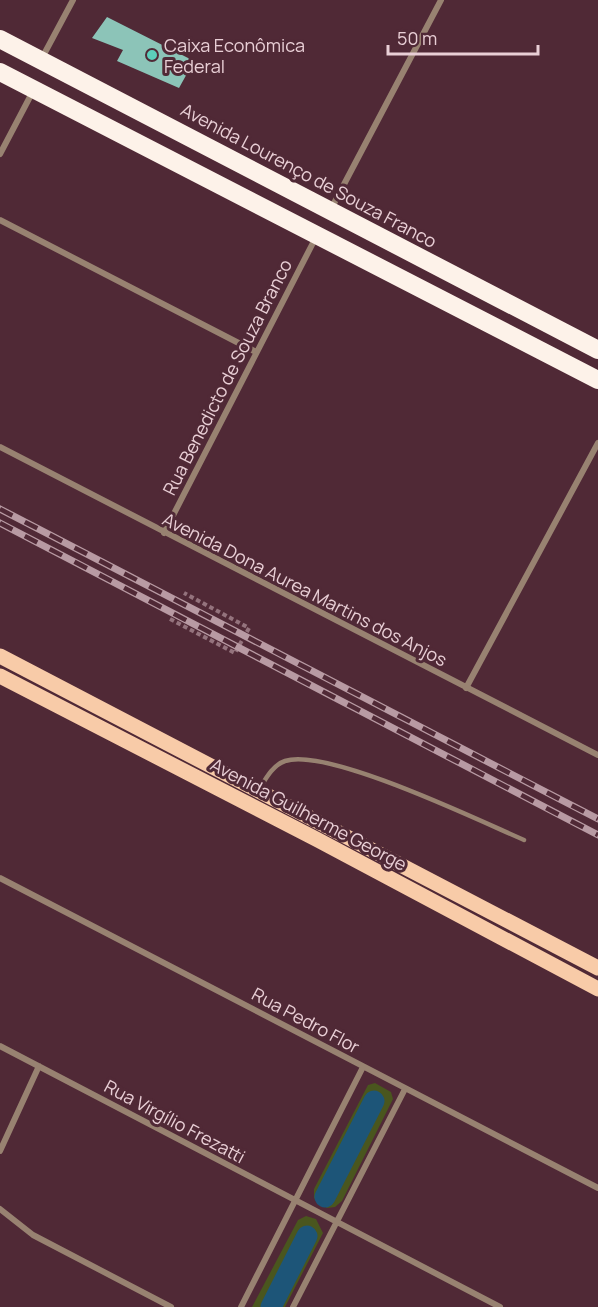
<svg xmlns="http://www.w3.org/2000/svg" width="598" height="1307" viewBox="0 0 598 1307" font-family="Manrope,sans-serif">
<rect width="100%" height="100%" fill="#502936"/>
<path fill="#4a561e" d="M375 1083 391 1092 393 1099 342 1201 335 1207 327 1208 314 1198V1189L368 1085Z
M306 1216 316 1219 323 1233 285 1307H252L298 1220Z"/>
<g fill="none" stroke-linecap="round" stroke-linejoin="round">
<path stroke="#1d5578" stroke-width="21" d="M325 1197 374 1101
M271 1307 307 1236"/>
</g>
<path fill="#8cc4b8" d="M107 17 194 61 179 88 117 61 123 50 92 38Z"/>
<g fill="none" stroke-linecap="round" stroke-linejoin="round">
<path stroke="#94737d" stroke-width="4" stroke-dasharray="4.5 3" stroke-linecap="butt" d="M170 619 235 653 249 628 184 593"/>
<path stroke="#988271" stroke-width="4.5" d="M260 788C266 778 273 765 285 761 327 747 480 821 524 840"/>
<path stroke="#988271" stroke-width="6" d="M42 58 73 0
M0 154 32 93
M331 209 441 0
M0 220 256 352
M0 447 598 755
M164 533 316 237
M466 688 598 443
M0 878 598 1188
M0 1046 500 1307
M0 1151 39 1066
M0 1209 33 1235 171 1307
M241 1307 363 1067
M293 1307 405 1089"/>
<path stroke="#f8cba8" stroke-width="15" d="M0 656 598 968
M0 676 318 840 598 989"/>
<path stroke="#fdf2e9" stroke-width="18" d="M0 39 598 350
M0 72 598 380"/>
<g stroke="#b89aa3" stroke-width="7">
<path id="rail" d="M0 509 598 819
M0 523 598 835"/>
</g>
<use href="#rail" stroke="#502936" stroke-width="4.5" stroke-dasharray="14" stroke-linecap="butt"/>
</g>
<circle fill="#5cceba" stroke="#502936" stroke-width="2" cx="152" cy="55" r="6"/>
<g text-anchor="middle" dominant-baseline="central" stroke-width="6" stroke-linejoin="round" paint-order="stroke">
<g font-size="18" fill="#e9cfd6" stroke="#502936" text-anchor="start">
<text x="164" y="45">Caixa Econômica<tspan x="164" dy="21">Federal</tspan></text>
</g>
<g font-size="18" fill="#e9cfd6" stroke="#502936">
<text transform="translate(309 175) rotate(28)">Avenida Lourenço de Souza Franco</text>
<text transform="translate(227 377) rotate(-63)">Rua Benedicto de Souza Branco</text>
<text transform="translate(305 589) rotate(27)">Avenida Dona Aurea Martins dos Anjos</text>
<text transform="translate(309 814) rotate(28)">Avenida Guilherme George</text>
<text transform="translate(306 1020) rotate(28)">Rua Pedro Flor</text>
<text transform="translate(175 1121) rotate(28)">Rua Virgílio Frezatti</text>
</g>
</g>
<path d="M388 45v9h150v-9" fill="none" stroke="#e9cfd6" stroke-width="3"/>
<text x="397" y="45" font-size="18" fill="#e9cfd6" stroke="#502936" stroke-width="4.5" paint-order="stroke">50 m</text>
</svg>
